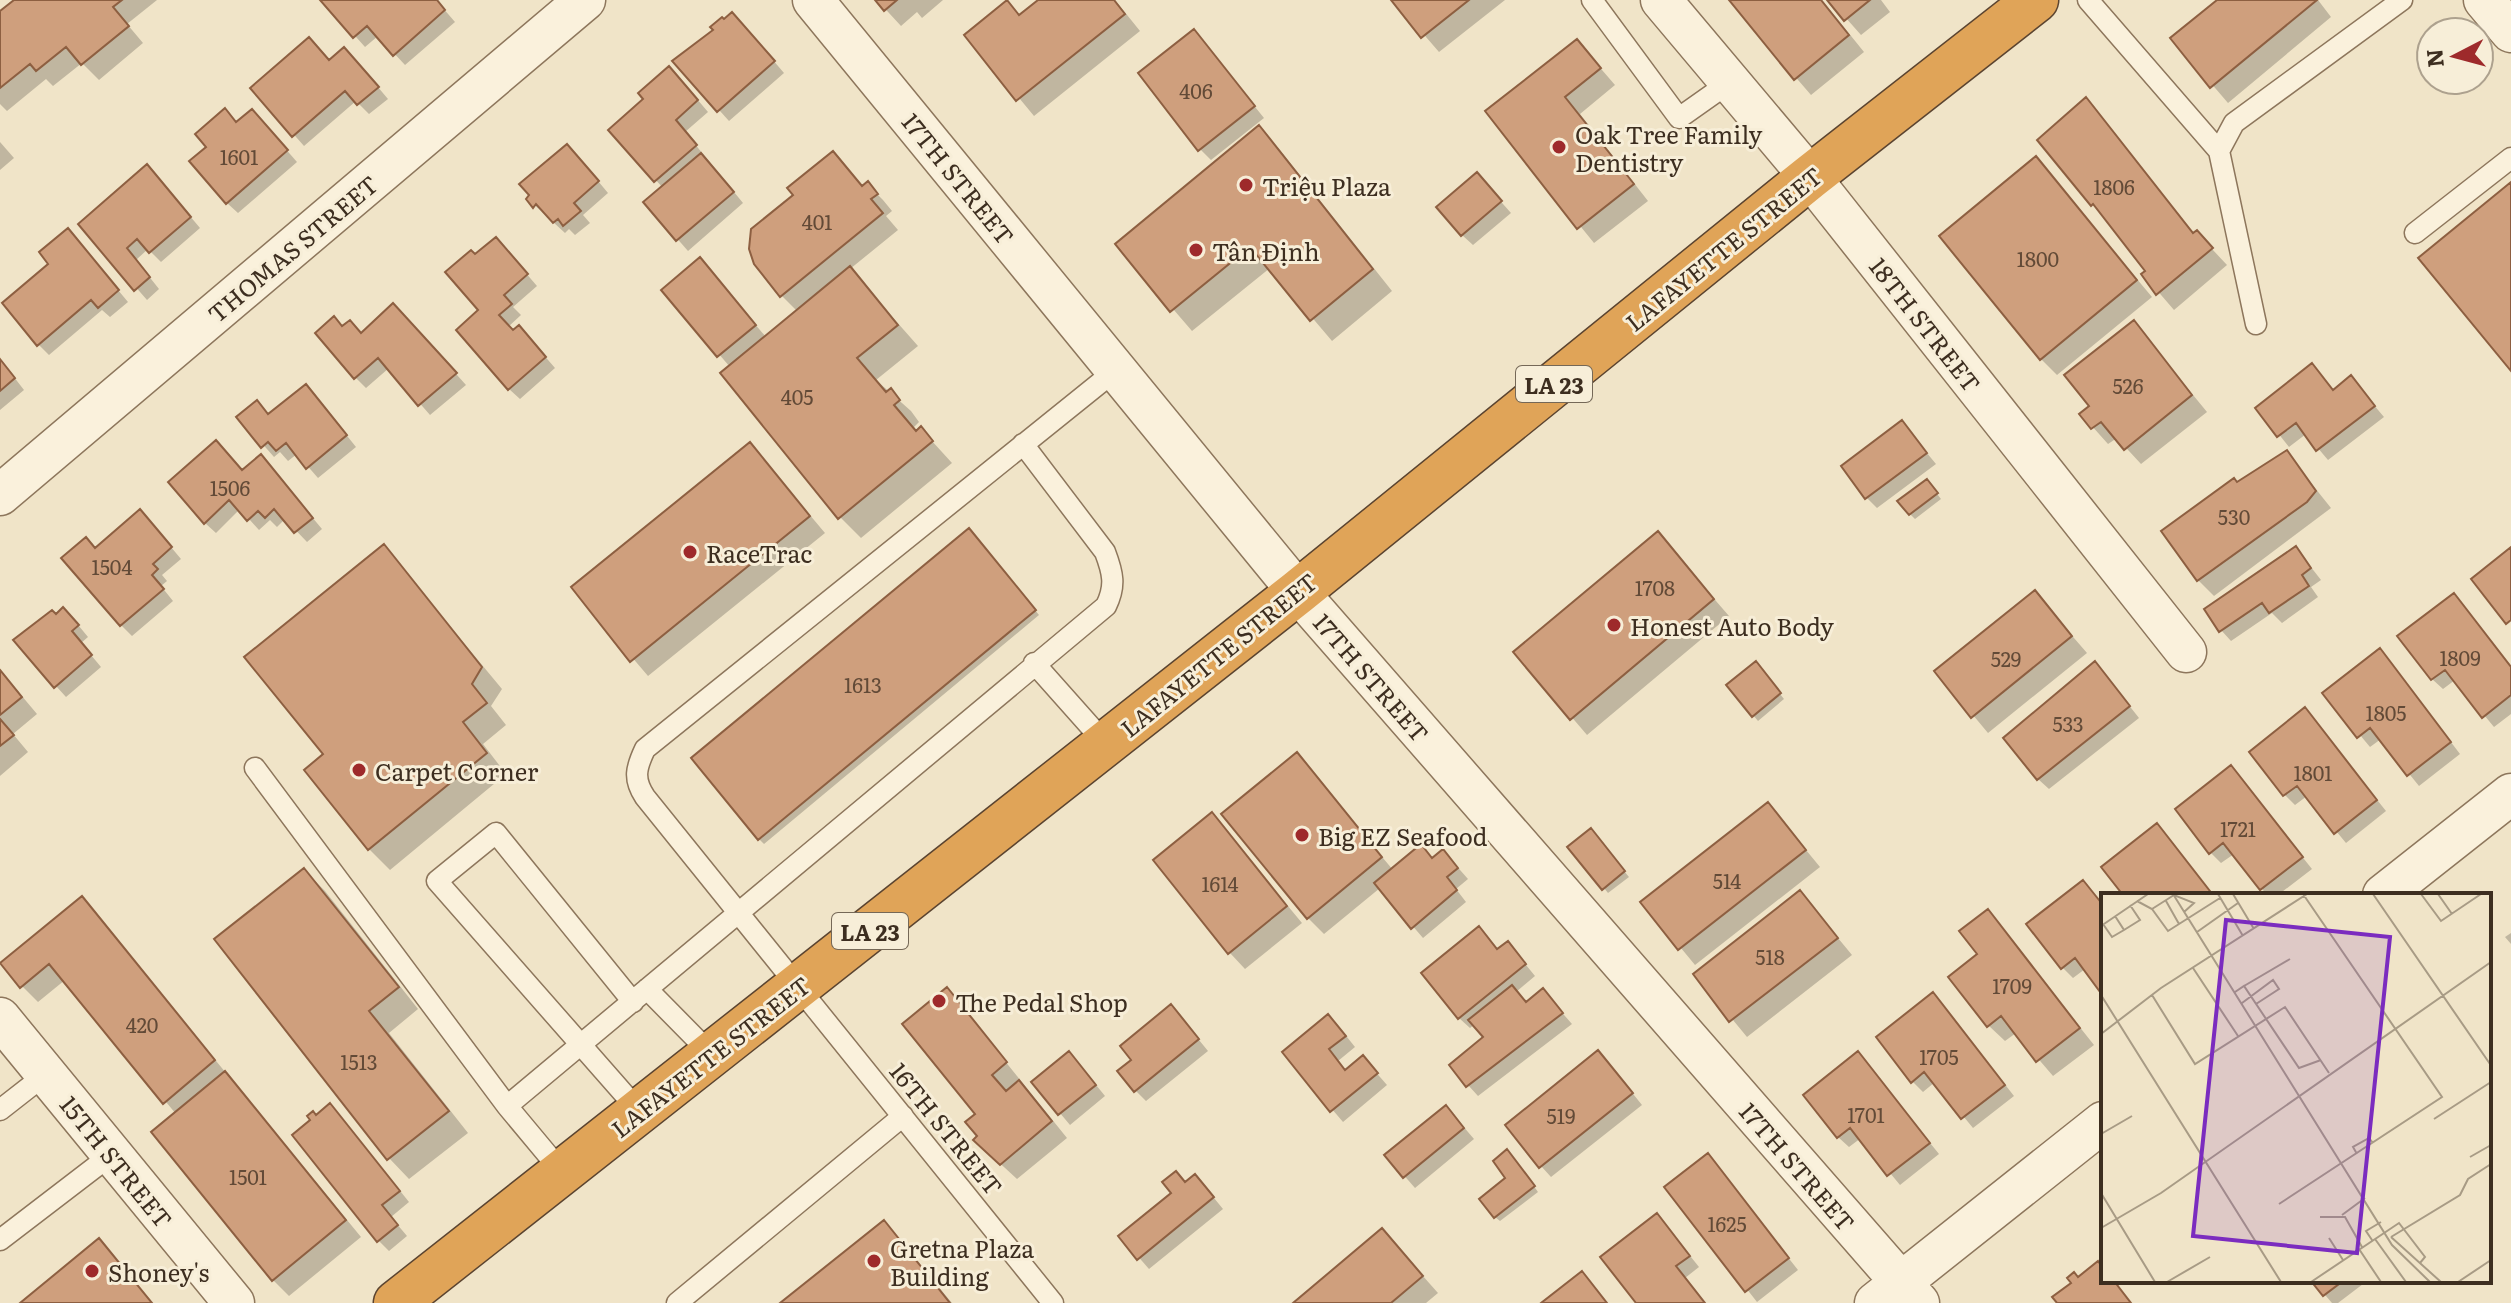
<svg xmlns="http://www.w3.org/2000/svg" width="2511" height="1303" viewBox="0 0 2511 1303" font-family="Literata,serif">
<rect width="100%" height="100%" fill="#f0e4c8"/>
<path fill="#0003" d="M17 0H157L127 24 143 43 99 80 82 63 53 86 46 79 7 111 0 104V14Z
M323 0H436L455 22 405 65 378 36 365 47Z
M877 0H943L922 18 917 12 901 26Z
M1041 0H1115L1140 31 1034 116 967 35 1020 17Z
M1394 0H1505L1439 52Z
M1729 0H1822L1864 52 1811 95Z
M1830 0H1881L1890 12 1861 35Z
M2220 0H2318L2331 17 2228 103 2173 39Z
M743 25 784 73 729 121 675 61Z
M1194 31 1264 118 1211 160 1200 149Z
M1577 41 1615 85 1580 114 1648 201 1594 243 1487 111Z
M355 60 388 99 369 114 356 101 304 146 253 88 329 62Z
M680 79 708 112 685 132 743 203 688 251 646 203 663 188 611 130 646 99Z
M2085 100 2194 234 2197 233 2227 265 2174 310 2143 274 2148 271 2108 221 2039 140Z
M262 122 297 162 238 213 227 203 237 124Z
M1259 128 1279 149 1392 291 1332 341 1270 268 1192 331 1118 245Z
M0 142 14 158 0 170Z
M833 154 863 187 867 184 883 200 892 211 886 216 898 230 850 269 918 346 876 380 911 411 919 422 914 427 918 432 921 429 952 463 861 538 840 517 730 367 664 290 700 260 766 337 798 312 782 296 796 195Z
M578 157 608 193 583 215 590 223 575 235 569 229 565 233 528 199Z
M2036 159 2152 297 2057 375 2041 359Z
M158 178 200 228 161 262 148 249 136 260 159 289 147 300 81 224Z
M1487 186 1511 213 1473 245 1462 235Z
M68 230 128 302 110 317 102 310 49 355 38 344 51 265Z
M506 250 537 286 513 307 521 315 508 327 529 338 555 368 520 399 509 389 481 310 475 257Z
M404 316 466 385 430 415 389 368 366 388 355 377 343 328 361 335Z
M2134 323 2207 412 2141 464 2117 438 2108 444 2082 415 2092 406Z
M0 359 24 390 0 410Z
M2312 366 2334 391 2351 378 2384 417 2328 460 2306 434 2289 447 2258 408Z
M316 397 356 447 318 478 297 454 288 461 280 452 274 457 239 417 257 402 270 416Z
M1902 423 1936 464 1877 508 1866 497Z
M750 444 825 533 648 676 573 588Z
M2287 453 2331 508 2214 596 2198 580 2164 531Z
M271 468 322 529 307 542 285 519 277 527 270 520 259 530 240 509 216 533 205 523 243 472Z
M1931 486 1941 499 1915 519 1910 514Z
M150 522 181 559 162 575 167 581 161 586 173 601 132 636 121 625 96 550Z
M1658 534 1729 616 1587 735 1516 652Z
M974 535 1039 615 764 844 759 839Z
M384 547 502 689 491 706 506 725 483 744 506 774 390 870 369 849 325 755Z
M2296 548 2321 580 2311 587 2318 597 2282 623 2272 613 2231 641 2221 630Z
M2035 593 2087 653 1988 733 1937 672Z
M2454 595 2511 666V714L2494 727 2455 680 2443 689 2432 679Z
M56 616 74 620 88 637 81 643 101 667 66 697 56 686Z
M2390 662 2460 754 2419 786 2381 739 2370 747 2325 693Z
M1760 669 1784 699 1758 721 1729 686Z
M0 670 37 714 13 734 28 752 0 776Z
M2105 675 2139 718 2049 789 2038 779Z
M2305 710 2386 811 2346 843 2307 796 2295 805 2285 795Z
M1297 755 1393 870 1433 860 1453 862 1468 879 1456 889 1466 902 1423 938 1380 888 1324 934 1308 918Z
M2231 768 2312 869 2278 895H2267L2234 854 2221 863 2211 853Z
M1768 804 1820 867 1695 965 1643 902Z
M1212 815 1302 923 1245 969 1230 953Z
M1595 836 1629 877 1608 893 1604 888Z
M304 870 325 891 418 1009 389 1033 468 1133 409 1179 389 1158Z
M2083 882 2103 905V993L2085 969 2073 978 2062 967Z
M1800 892 1852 955 1747 1037 1695 974Z
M82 898 361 1237 289 1296 273 1280 176 1114 65 980 38 1002 22 986Z
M1988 912 2094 1045 2053 1076 2016 1033 2005 1041 1988 1025 1979 955Z
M2511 933V944L2505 937Z
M1508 943 1535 976 1516 992 1527 1004 1543 991 1572 1024 1478 1096 1468 1085 1486 1038 1475 1024 1470 1028 1459 1018 1498 951Z
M947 989 1067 1138 1017 1179 992 1156 980 1137 978 1114Z
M1943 1005 2014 1096 1973 1128 1935 1082 1923 1092 1912 1081Z
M1181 1018 1208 1051 1146 1101 1136 1091Z
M1339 1027 1355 1047 1338 1061 1346 1072 1373 1069 1387 1085 1343 1122 1284 1053Z
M1858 1054 1939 1154 1900 1185 1861 1138 1849 1147 1838 1137Z
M1079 1064 1105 1096 1070 1125 1034 1082Z
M1609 1064 1642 1105 1551 1177 1541 1166Z
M316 1117H341L409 1202 391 1217 407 1236 389 1251 379 1241Z
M1456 1118 1474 1139 1415 1188 1387 1156Z
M1512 1156 1538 1192 1500 1221 1495 1217Z
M1708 1156 1798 1270 1757 1302 1667 1187Z
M1205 1187 1223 1209 1149 1269 1121 1237Z
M884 1222 952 1303H783Z
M1667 1227 1699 1267 1685 1278 1705 1303H1638Z
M1382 1230 1438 1293 1426 1303H1296Z
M99 1241 153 1303H23Z
M2313 1281H2367L2338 1303H2332Z"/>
<path fill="#cf9f7d" stroke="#8d5f41" stroke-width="2" d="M14 0H122L113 7 129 26 81 65 66 47 36 71 30 64 0 88V11Z
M320 0H437L445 10 393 56 367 26 353 38Z
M875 0H897L884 11Z
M1007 0 1019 15 1038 0H1114L1125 14 1016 101 964 35Z
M1391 0H1469L1421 38Z
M1729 0H1821L1849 35 1794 80Z
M1827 0H1870L1844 21Z
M2217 0H2317L2210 88 2170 38Z
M732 12 775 61 717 112 672 61 713 30 710 27 722 17 724 19Z
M1194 29 1255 106 1198 151 1138 73Z
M309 37 329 60 344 47 379 87 357 105 345 91 292 137 250 88Z
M1577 39 1601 68 1565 97 1634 184 1577 229 1485 111Z
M669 66 698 100 676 120 697 145 654 182 608 130 643 99 638 93Z
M2086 97 2193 233 2197 230 2213 248 2156 295 2141 274 2145 271 2093 204 2091 206 2037 140Z
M225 108 236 122 252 109 288 150 226 204 189 161 206 147 195 134Z
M1259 125 1373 269 1310 321 1250 247 1170 312 1115 244Z
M567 144 599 181 574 203 581 211 563 226 558 219 553 223 536 204 533 208 526 199 529 195 519 184Z
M833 151 862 186 868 181 878 194 871 199 883 213 780 297 754 264 749 249 751 229 793 195 787 188Z
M701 153 734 192 676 241 643 202Z
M2036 156 2137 280 2040 360 1939 236Z
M147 164 191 217 149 253 137 239 127 248 150 277 134 291 78 224Z
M1477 172 1502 201 1461 236 1436 207Z
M2511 182V371L2418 258Z
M68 228 119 290 98 308 91 300 37 346 2 303 48 264 39 252Z
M496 237 528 274 504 295 512 304 499 315 513 330 519 325 546 357 508 390 456 330 478 310 445 272 471 250 475 254Z
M700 257 756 325 717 357 661 290Z
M850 266 898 325 857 358 886 392 891 388 900 400 894 405 916 431 921 426 933 441 838 519 720 373Z
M393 303 457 373 418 406 378 358 354 379 315 333 334 316 342 326 350 320 361 333Z
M2134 320 2192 395 2124 450 2101 422 2091 429 2079 414 2089 406 2064 375Z
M0 359 15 378 0 391Z
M2312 363 2333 390 2351 375 2375 406 2316 451 2296 423 2277 437 2255 408Z
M306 384 347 435 306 469 286 443 276 451 268 442 261 448 236 417 257 400 268 414Z
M1902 420 1927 453 1865 499 1841 466Z
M216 440 242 470 261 454 313 518 294 533 274 509 265 518 258 511 247 521 229 500 204 524 168 482Z
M750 442 810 516 630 662 571 587Z
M2287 450 2316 491 2307 502 2197 581 2161 531 2234 478 2237 482Z
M1927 479 1938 493 1909 515 1897 501Z
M140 509 172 547 153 564 158 569 152 575 164 589 120 626 61 558 86 537 95 548Z
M969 528 1036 610 758 840 691 758Z
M1658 531 1714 599 1570 720 1513 652Z
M384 544 482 667 472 684 487 703 463 722 487 753 368 850 304 770 323 754 244 657Z
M2296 546 2311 568 2302 575 2309 586 2269 613 2262 603 2219 632 2204 609Z
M2511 547V620L2506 624 2471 579Z
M2035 590 2072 636 1971 718 1934 671Z
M2454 593 2511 667V695L2482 718 2445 670 2431 680 2397 636Z
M63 607 79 625 72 631 92 655 54 688 13 640 52 610 56 614Z
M2380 648 2451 742 2407 776 2370 728 2357 738 2322 693Z
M1756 661 1781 693 1752 717 1726 685Z
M2095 661 2130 706 2037 780 2003 738Z
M0 670 22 697 0 715Z
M2305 707 2377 800 2334 834 2297 786 2283 796 2249 752Z
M0 719 14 735 0 746Z
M1297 752 1382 857 1307 919 1221 814Z
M2231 765 2303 857 2260 890 2223 843 2209 854 2175 809Z
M1768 802 1806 850 1678 950 1640 902Z
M1212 812 1287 906 1228 954 1153 860Z
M2157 823 2213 895H2123L2101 867Z
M1591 828 1625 871 1602 890 1567 847Z
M1421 844 1432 858 1443 849 1458 868 1447 877 1457 890 1411 929 1374 883Z
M304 868 399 987 369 1011 449 1111 387 1160 214 939Z
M2083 880 2103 905V996L2075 958 2061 969 2026 924Z
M1800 890 1838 938 1729 1022 1693 974Z
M82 896 215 1060 163 1104 49 964 20 988 0 963Z
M1988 909 2080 1028 2036 1062 2001 1016 1987 1027 1948 977 1977 954 1959 931Z
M1479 926 1497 949 1508 941 1526 964 1458 1019 1421 973Z
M1512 985 1526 1002 1543 988 1563 1013 1466 1087 1449 1065 1483 1037 1468 1020Z
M947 987 1007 1062 992 1075 1006 1091 1019 1080 1052 1121 1000 1165 973 1140 977 1136 965 1122 975 1114 902 1024Z
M1933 992 2005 1085 1961 1119 1924 1072 1911 1083 1876 1037Z
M1171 1004 1199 1039 1134 1092 1117 1071 1131 1060 1120 1046Z
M1328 1014 1346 1036 1329 1049 1345 1070 1363 1055 1378 1073 1330 1112 1282 1052Z
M1598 1050 1633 1093 1539 1168 1505 1125Z
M1069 1051 1096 1085 1058 1115 1031 1082Z
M1858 1051 1930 1143 1887 1176 1850 1128 1837 1138 1803 1095Z
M225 1071 346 1220 272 1281 151 1132Z
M330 1103 400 1191 382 1205 398 1225 377 1242 292 1135 310 1120 307 1116 313 1111 316 1115Z
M1446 1105 1464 1128 1403 1178 1384 1155Z
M1507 1149 1535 1186 1494 1218 1479 1199 1505 1178 1493 1161Z
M1708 1153 1789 1258 1745 1292 1664 1187Z
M1176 1171 1185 1182 1195 1174 1214 1197 1137 1260 1118 1236 1171 1193 1162 1182Z
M1657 1213 1690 1256 1676 1266 1705 1303H1636L1600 1257Z
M884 1220 950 1303H780Z
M1382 1228 1423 1276 1391 1303H1293Z
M99 1238 152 1303H20Z
M2098 1261 2103 1268V1281H2114L2131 1303H2057L2052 1297 2071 1283 2067 1278 2074 1272 2078 1277Z
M1582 1271 1607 1303H1541Z
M2311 1281H2343L2323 1296Z"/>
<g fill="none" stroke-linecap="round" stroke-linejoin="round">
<g stroke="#8d765c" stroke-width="23">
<path id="lane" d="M1592 0 1679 118 1730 82
M2088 0 2219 151
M2415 233 2511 158
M2256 324 2219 151 2234 123 2402 0
M1034 663 1106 744
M255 768 507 1106
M647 989 711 1054
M633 1002 496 833 437 881 639 1111
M0 1110 46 1074
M562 1172 507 1106 1106 606C1116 586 1113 573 1105 552L1023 444
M0 1240 111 1155
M677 1303 903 1116
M1053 1303 645 797C633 779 636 768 645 749L1116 370"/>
</g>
<g stroke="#8d765c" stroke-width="43">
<path id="street" d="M813 0 1298 592 1919 1303
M1661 0 1810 177 2186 652
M2484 0 2511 32
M0 495 585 0
M2383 895 2511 794
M0 1018 234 1303
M1875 1303 2103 1122"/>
</g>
<g stroke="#5b4430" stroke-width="47">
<path id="highway" d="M396 1303 1298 592 1810 177 2036 0"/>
</g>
<use href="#lane" stroke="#faf1dc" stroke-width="20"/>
<use href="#street" stroke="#faf1dc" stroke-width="40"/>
<use href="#highway" stroke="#e0a458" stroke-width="44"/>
</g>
<g fill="#9e2a2b" stroke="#f7eed8" stroke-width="3">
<circle cx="1559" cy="147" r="8"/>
<circle cx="1246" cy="185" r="8"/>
<circle cx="1196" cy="250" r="8"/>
<circle cx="690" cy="552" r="8"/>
<circle cx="1614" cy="625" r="8"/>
<circle cx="359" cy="770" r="8"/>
<circle cx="1302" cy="835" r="8"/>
<circle cx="939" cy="1001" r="8"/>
<circle cx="874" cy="1261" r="8"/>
<circle cx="92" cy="1271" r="8"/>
</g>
<g text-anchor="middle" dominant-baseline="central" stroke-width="6" stroke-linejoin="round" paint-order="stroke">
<g font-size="20" fill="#624a37">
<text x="1196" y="90">406</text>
<text x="239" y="156">1601</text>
<text x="2114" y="186">1806</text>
<text x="817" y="221">401</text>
<text x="2038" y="258">1800</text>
<text x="2128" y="385">526</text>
<text x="797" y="396">405</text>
<text x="230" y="487">1506</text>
<text x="2234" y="516">530</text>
<text x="112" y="566">1504</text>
<text x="1655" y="587">1708</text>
<text x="2460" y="657">1809</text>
<text x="2006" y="658">529</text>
<text x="863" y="684">1613</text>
<text x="2386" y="712">1805</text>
<text x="2068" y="723">533</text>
<text x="2313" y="772">1801</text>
<text x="2238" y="828">1721</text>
<text x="1727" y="880">514</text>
<text x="1220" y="883">1614</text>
<text x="1770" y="956">518</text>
<text x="2012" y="985">1709</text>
<text x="142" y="1024">420</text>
<text x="1939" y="1056">1705</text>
<text x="359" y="1061">1513</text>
<text x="1866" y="1114">1701</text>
<text x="1561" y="1115">519</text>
<text x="248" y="1176">1501</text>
<text x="1727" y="1223">1625</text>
</g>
<g fill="#f7eed8" stroke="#756857" stroke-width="2">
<rect x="1516" y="366" width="76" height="36" rx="6"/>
<rect x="832" y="913" width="76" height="36" rx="6"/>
</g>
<g font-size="22" font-weight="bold" fill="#3d2e20">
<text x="1554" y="384">LA 23</text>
<text x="870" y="931">LA 23</text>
</g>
<g font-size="24" fill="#3d2e20" stroke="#f7eed8" text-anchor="start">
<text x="1575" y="133">Oak Tree Family<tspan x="1575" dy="28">Dentistry</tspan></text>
<text x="1262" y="185">Triệu Plaza</text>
<text x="1212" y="250">Tân Định</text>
<text x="706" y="552">RaceTrac</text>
<text x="1630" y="625">Honest Auto Body</text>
<text x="375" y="770">Carpet Corner</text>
<text x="1318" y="835">Big EZ Seafood</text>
<text x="955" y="1001">The Pedal Shop</text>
<text x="890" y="1247">Gretna Plaza<tspan x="890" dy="28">Building</tspan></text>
<text x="108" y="1271">Shoney's</text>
</g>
<g font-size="24" fill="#3d2e20" stroke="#f7eed8">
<text transform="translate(959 178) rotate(51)">17TH STREET</text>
<text transform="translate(292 248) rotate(-40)">THOMAS STREET</text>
<text transform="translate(1723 248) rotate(-39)">LAFAYETTE STREET</text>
<text transform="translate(1926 324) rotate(52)">18TH STREET</text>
<text transform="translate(1218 654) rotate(-39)">LAFAYETTE STREET</text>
<text transform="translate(1372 677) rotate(49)">17TH STREET</text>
<text transform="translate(710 1056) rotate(-38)">LAFAYETTE STREET</text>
<text transform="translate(947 1128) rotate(51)">16TH STREET</text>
<text transform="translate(117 1161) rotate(51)">15TH STREET</text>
<text transform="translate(1798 1166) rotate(49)">17TH STREET</text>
</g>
</g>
<g transform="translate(2101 893)">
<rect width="390" height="390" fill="#f0e4c8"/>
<path fill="none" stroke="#a89b85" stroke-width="2" d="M72 1 291 352 329 389M117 1 142 43M132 1 153 36M272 1 389 171M320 1 340 28 380 1M337 1 351 21M36 8 51 16 67 38 119 5M65 8 78 31M51 16 73 2 93 10 83 19M2 31 11 44 23 37 14 23M0 33 47 1M23 37 39 27 29 12M96 39 137 10M92 75 137 143M143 93 189 66M134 99 143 93 198 175 220 167M0 102 180 389M51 102 94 171 184 114 228 180M141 110 172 87 178 96 155 111M0 141 60 95 206 1M333 226 390 189M0 241 31 223M256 261 252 254 268 245 272 250M369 264 390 252M0 300 54 389M178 311 341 204 202 1M241 322 264 305M219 324H244L261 354M0 335 60 300 390 69M290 344 359 302 367 286 390 271M290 344 340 389M228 345 242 367M274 346 305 389M271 347 265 338 280 329M258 356 280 389M66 389 109 364M210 389 298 330 324 364 319 370M357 389 390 367"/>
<path fill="#7b2cbf" fill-opacity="0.15" stroke="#7b2cbf" stroke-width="4" d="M125 27 289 44 256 360 92 343Z"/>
<rect width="390" height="390" fill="none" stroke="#3d2e20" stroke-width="4"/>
</g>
<g transform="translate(2455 56) rotate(264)"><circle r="38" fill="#f7eed8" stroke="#ada18e" stroke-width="2"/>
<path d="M0-6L14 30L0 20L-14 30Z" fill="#9e2a2b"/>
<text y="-12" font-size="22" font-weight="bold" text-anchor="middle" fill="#3d2e20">N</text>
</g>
</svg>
